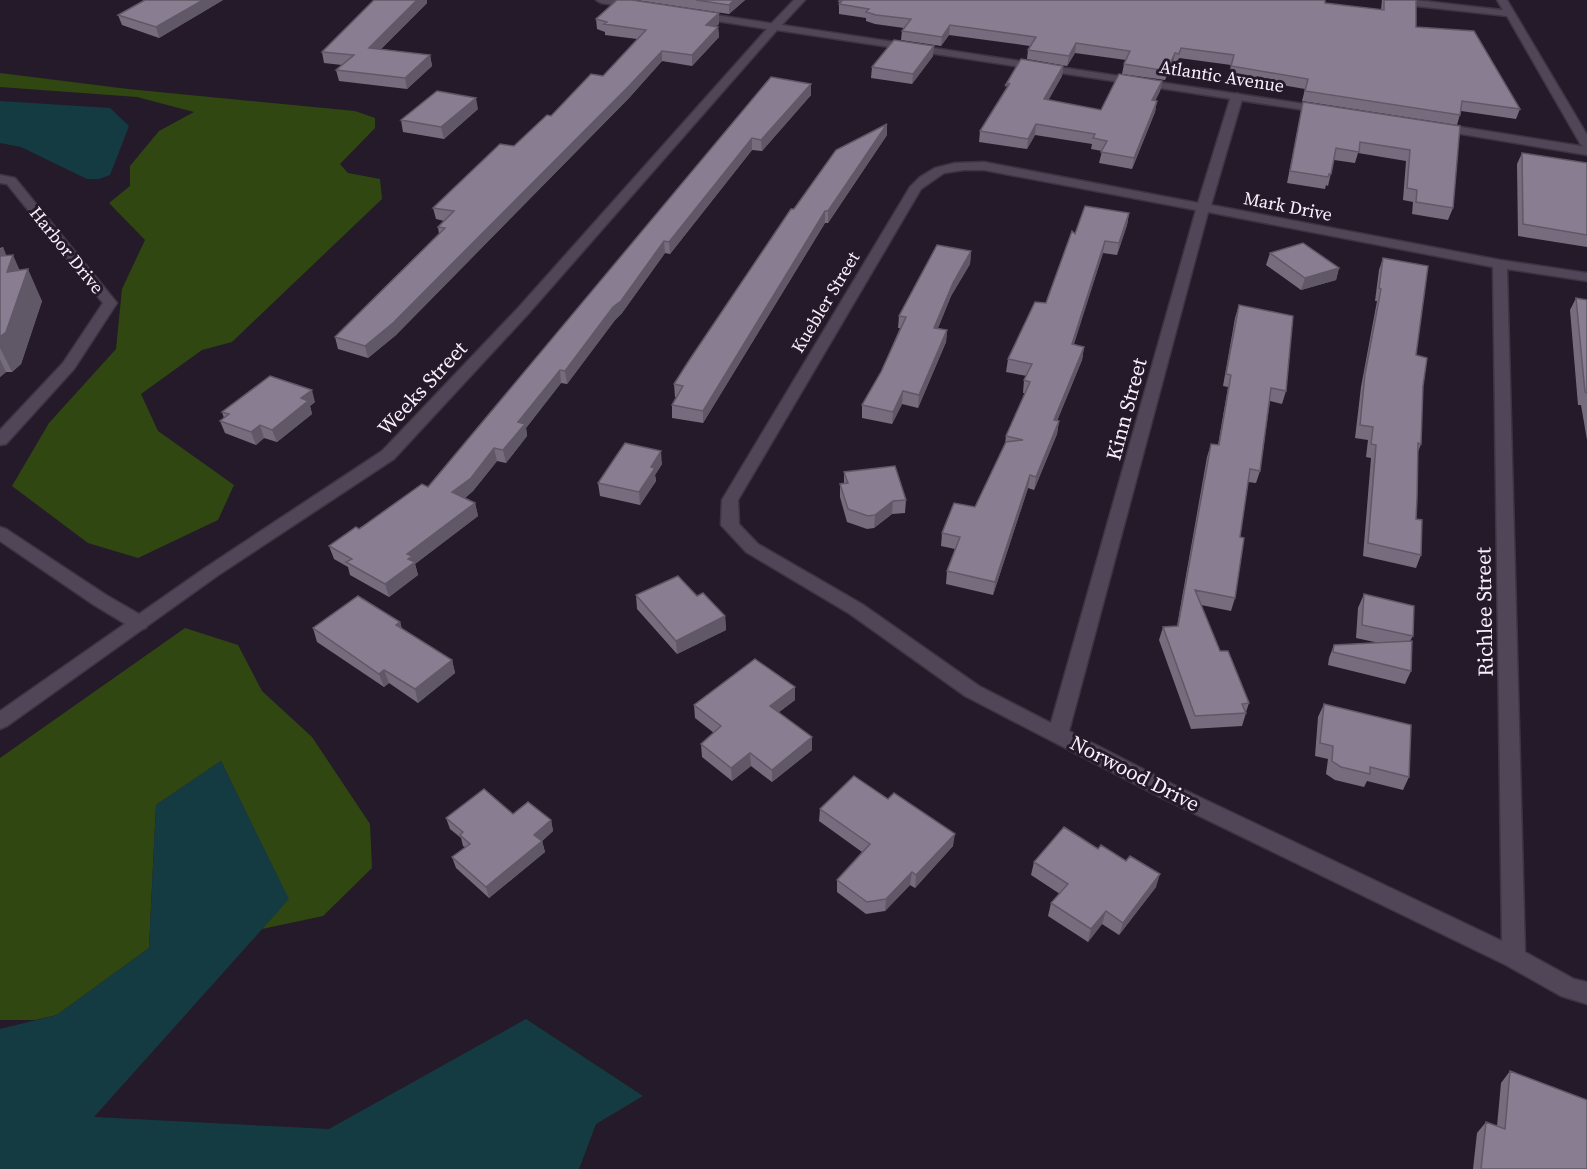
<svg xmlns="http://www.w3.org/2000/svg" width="1587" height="1169" viewBox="0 0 1587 1169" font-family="'Source Serif 4',serif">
<rect width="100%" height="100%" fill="#241a2a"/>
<path fill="#304711" d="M0 73 128 89 355 111 375 118V128L340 164 348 173 380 179 382 199 232 342 202 350 141 394 158 431 234 485 218 520 138 558 88 543 12 486 49 423 116 349 122 289 145 240 109 203 130 186V166L159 131 194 112 137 97 0 87Z
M185 628 238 645 262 691 312 737 370 824 372 868 323 916 262 929 288 899 221 761 156 805 149 948 57 1015 35 1020H0V758Z"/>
<path fill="#153b42" d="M0 101 110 108 129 126 110 175 99 179H87L21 147 0 143Z
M221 761 289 899 94 1117 329 1129 526 1019 643 1096 596 1124 579 1169H0V1029L57 1015 149 948 156 805Z"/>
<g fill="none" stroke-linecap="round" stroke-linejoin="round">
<g stroke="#3c3441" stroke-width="3">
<path id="street" d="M794 0H805L778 29H770V25Z
M1383 0H1415L1503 10 1497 0H1507L1587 135V149L1581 145 1507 16 1388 3Z
M1237 93 1243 96 1211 205 1500 260 1587 273V281L1507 269 1525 952 1574 979 1587 982V1004L1561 996 1506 965 1158 796 965 696 850 614 746 552 721 525 722 500 910 187 920 177 935 168 955 163 984 162 1198 203 1231 96ZM964 170H984L1196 210 1051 723 979 686 862 604 758 544 739 524 738 500 921 189 944 173ZM1208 212 1493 267 1502 941 1172 784 1069 731Z
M0 175 15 178 117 303 74 369 6 444 0 445V430L63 363 103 303 7 184 0 183Z
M0 527 6 529 106 595 146 618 148 623 146 628 139 630 132 628 94 605 0 541Z"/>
</g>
<g stroke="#3c3441" stroke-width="3">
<path id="secondary" d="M596 0H622L641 5 636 8 601 3Z
M696 12 1324 107 1330 110 1324 113 777 30 529 313 394 459 217 576 7 726 0 729V711L205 568 382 451 519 307 767 29 692 17V13Z
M1435 123 1587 147V155L1431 129V125Z"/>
</g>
<use href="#street" fill="#504657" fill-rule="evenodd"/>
<use href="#secondary" fill="#504657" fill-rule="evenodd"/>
</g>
<path fill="#766c7d" d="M145 0H223L159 38 122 25 118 15Z
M374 0H427V3L381 49 430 55 432 66 407 89 339 81 336 70 342 65 324 63 322 52Z
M636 0H745L729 14Z
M1382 0H1416V27L1520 109 1516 119 1461 111 1457 125 1302 101 1305 89 1229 76 1231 65 1179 58 1177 63H1173L1165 80 1122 74 1124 64 1126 60 1075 53 1067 66 1027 59 1028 50 1030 46 949 35 941 46 901 40 902 31 904 28 875 24 866 21V18L839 14V1L1325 3 1381 10Z
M719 13V24L716 26 718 27 719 37 692 66 662 61 629 98 396 335 368 358 338 349 335 337 439 234 438 227 444 221 436 219 433 208 514 146 603 76 637 39 605 35V32L597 29 596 19Z
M933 56 912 84 871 78 872 67Z
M1063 66 1062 76 1048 100 1101 110 1162 81 1160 91 1155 101H1157L1155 112 1132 169 1099 163 1102 151 1091 149 1092 144 1035 135 1027 149 979 142 980 131Z
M771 77 811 84V95L762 151 752 150 670 254 665 253 622 313 615 320 567 384 561 383 526 428 527 436 506 463 497 461 473 491 465 498 475 503 478 516 415 564 418 575 389 597 350 575 348 567 334 559 329 546 428 487Z
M1303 102 1460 126 1453 208 1448 220 1412 214 1413 202 1403 200 1406 161 1358 153 1355 163 1334 160 1328 186 1326 185 1325 189 1287 183Z
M478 109 444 139 403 132 401 120Z
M887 124V135L828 223H825L703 423 672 418V405L676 397H675L674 384 794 209Z
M1522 153 1587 163V247L1518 236 1517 164Z
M1129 213 1127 225 1117 255 1103 253 1073 345 1084 347 1082 360 1057 421H1059L1057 434 1034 490 1028 488 993 595 946 584 947 571 955 549 941 546 942 533 975 507 1005 444 1006 436 1025 393H1023L1024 380 1027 376 1006 372 1008 359 1046 303 1075 234Z
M3 247 6 256 20 270 42 301 21 364 12 372H6L0 377V248Z
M971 251 970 264 951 296 938 328 947 330 946 342 918 408 902 404 892 424 862 418V405L881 372 900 328H898L899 316Z
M1270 253 1339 268 1336 280 1301 290 1266 265Z
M1383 258 1416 355 1423 386 1421 444 1418 452 1416 519 1421 555 1416 568 1363 556 1371 458 1366 457 1368 440 1355 438 1361 387 1377 301H1375L1379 270Z
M1576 298 1587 300V440L1581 405H1578L1570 310Z
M1239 305 1286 391 1282 404 1270 401 1260 471 1256 483 1248 482 1240 537 1235 598 1231 611 1201 605 1220 651 1249 703 1246 712V713L1242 726 1191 729 1159 640 1163 627 1177 626 1207 457 1211 444 1218 445 1228 387 1223 386 1235 318Z
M315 402 310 406 312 414 277 442 264 438 256 445 225 433 220 421 224 418 222 412Z
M662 464 655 475 656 481 640 505 600 496 598 483Z
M844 472 906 500 905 513 892 514 874 528 867 529 847 522 840 497V484L844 483Z
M1364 594 1413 636 1410 641 1411 671 1405 684 1328 665 1329 658 1334 645 1379 643 1356 638 1358 608Z
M636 595 697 596 725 616 726 630 677 654 637 609Z
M400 622 402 629 452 660 455 673 418 703 389 683 384 687 317 642 313 628Z
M795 687V700L779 712 812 750 772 782 751 766 732 781 702 757 701 744 714 733 695 718 694 705Z
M1324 704 1409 777 1403 790 1367 781 1364 787 1335 780 1326 774 1328 759 1315 756 1318 717Z
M820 809 953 846 915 888 910 885 885 911 866 914 837 892V880L862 852 819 821Z
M513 814 551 820 553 831 542 841 545 852 489 898 456 868 452 857 465 847 463 846 461 838 450 829 446 818Z
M1034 862 1156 887 1119 935 1102 924 1088 942 1048 916 1051 903 1060 894 1031 875Z
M1510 1071 1587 1169H1473L1477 1133 1486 1122 1497 1126 1501 1083Z"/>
<path fill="#605866" d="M203 0H223L159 38 156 27Z
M417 0H427V3L371 59 369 48Z
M734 0H745L729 14V5Z
M719 13V24L707 35 706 25Z
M950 25 949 35 941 46 942 37Z
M718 27 719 37 692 66V55Z
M1076 43 1075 53 1067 66 1069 56Z
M934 46 933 56 912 84 913 74Z
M662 51V61L629 98 396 335 368 358 365 346Z
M1175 53 1173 63 1165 80 1167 71Z
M430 55 432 66 407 89 405 78Z
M1063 66 1062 76 1043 110 1044 99Z
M1162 81 1160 91 1150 111 1152 100Z
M811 84V95L762 151 761 140Z
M476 98 478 109 444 139 441 127Z
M1157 101 1155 112 1132 169 1134 158Z
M887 124V135L828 223V211Z
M1036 124 1035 135 1027 149 1028 139Z
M752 138V150L670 254 669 242Z
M825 211V223L703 423V411Z
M1129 213 1127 225 1117 255 1119 243Z
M664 241 665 253 622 313 615 320 567 384 565 371Z
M1105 241 1103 253 1070 357 1072 344Z
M3 247 10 264 13 255 24 280 28 269 42 301 21 364 12 372 0 348V249Z
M971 251 970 264 951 296 933 340 934 328 953 283Z
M1339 268 1336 280 1301 290 1305 278Z
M947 330 946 342 918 408 919 395Z
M1084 347 1082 360 1052 433 1054 420Z
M0 359 6 372 0 377Z
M560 370 561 383 526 428 527 436 506 463 503 450 518 422Z
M312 390 315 402 310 406 312 414 277 442 272 430 301 398Z
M903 391 902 404 892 424 893 412Z
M1059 421 1057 434 1034 490 1036 477Z
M260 425 264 438 256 445 251 432Z
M494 448 497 461 473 491 455 505 452 492Z
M661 451 662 464 655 475 656 481 640 505 639 492 651 467Z
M1030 475 1028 488 993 595 995 582Z
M893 501 892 514 874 528 875 515Z
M475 503 478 516 415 564 418 575 389 597 385 584 407 554Z
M725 616 726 630 677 654 676 641Z
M400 622 403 635 396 625Z
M452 660 455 673 418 703 415 689Z
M384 670 389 683 384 687 379 674Z
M795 687V700L770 719V706Z
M812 737V750L772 782V770Z
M750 753 751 766 732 781 731 768Z
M551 820 553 831 537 846 534 835Z
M955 834 953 846 915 888 916 875Z
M542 841 545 852 489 898 486 887Z
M912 872 910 885 885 911 886 899Z
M1160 874 1156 887 1119 935 1123 923Z
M1106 911 1102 924 1088 942 1091 929Z"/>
<path fill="#897d91" stroke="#605866" stroke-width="1.5" d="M145 0H203L156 27 118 15Z
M374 0H417L369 48 430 55 405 78 336 70 354 55 322 52Z
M617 0H632L719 13 706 25 718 27 692 55 662 51 628 87 393 323 365 346 335 337 445 228 438 227 454 211 433 208 500 144 514 146 547 115 551 116 591 74 603 76 646 30 604 24 607 22 596 19Z
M696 0H734L729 5Z
M840 0H1325V3L1384 10V0H1416V27L1474 31 1520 109 1462 101 1460 115 1305 91 1308 79 1231 66 1234 55 1181 48 1179 54 1175 53 1167 71 1124 64 1130 51 1076 43 1069 56 1028 50 1036 37 950 25 942 37 902 31 911 19 876 15 866 12 869 9 839 4 842 1H839Z
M894 40 934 46 913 74 872 67Z
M1021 59 1063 66 1044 99 1101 110 1119 74 1162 81 1152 100 1157 101 1134 158 1101 152 1107 141 1093 138 1095 134 1036 124 1028 139 980 131 1010 83 1005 86Z
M771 77 811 84 761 140 752 138 669 242 664 241 621 301 613 307 565 371 560 370 518 422 525 424 503 450 494 448 471 478 452 492 475 503 407 554 412 556 408 559 415 562 385 584 346 562 352 559 329 546 356 527 359 529 422 484 428 487Z
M437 91 476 98 441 127 401 120Z
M1303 102 1460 126 1453 208 1416 202 1417 190 1407 188 1410 150 1360 142 1359 152 1336 148 1331 174H1329L1328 177 1290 171Z
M887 124 828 211H825L703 411 672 405 683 386 674 384 690 359 791 209H794L836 150Z
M1522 153 1587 163V235L1523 224Z
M1085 206 1129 213 1119 243 1105 241 1072 344 1084 347 1054 420 1059 421 1036 477 1030 475 995 582 947 571 960 537 942 533 954 503 975 507 1006 442 1023 440 1006 436 1030 382 1024 380 1032 364 1008 359 1035 302 1046 303 1072 231 1075 234Z
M1303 243 1339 268 1305 278 1270 253Z
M937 245 971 251 953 283 934 328 947 330 919 395 903 391 893 412 862 405 881 372 906 317 899 316Z
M13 255 7 272 28 269 6 332 0 337V256Z
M1383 258 1428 266 1416 355 1427 358 1423 386 1421 444 1418 443 1417 499 1416 519 1422 520 1421 555 1368 543 1376 445 1371 444 1373 427 1360 425 1365 374 1381 289 1379 288Z
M1576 298 1587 300V393L1585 392Z
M1239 305 1293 316 1286 391 1271 388 1260 471 1250 469 1240 537 1244 538 1235 598 1195 590 1220 651H1228L1249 703 1242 704 1246 713 1195 716 1163 627 1178 626 1211 444 1219 445 1231 375 1226 374Z
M270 376 312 390 301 398 308 401 272 430 260 425 251 432 220 421 229 414 222 412Z
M625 443 661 451 651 467 655 468 639 492 598 483Z
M895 466 906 500 893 501 875 515 868 516 848 509 840 484 848 483 844 472Z
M678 576 697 596 703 593 725 616 676 641 636 595Z
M1364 594 1414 606 1413 636 1362 625Z
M358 596 400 622 396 625 452 660 415 689 384 670 379 674 313 628Z
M1412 641 1411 671 1333 652 1334 645Z
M755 659 795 687 770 706 812 737 772 770 750 753 731 768 701 744 721 726 694 705Z
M1324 704 1411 725 1409 777 1370 767V774L1341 767 1332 761 1333 746 1320 743Z
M854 776 888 799 894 793 955 834 916 875 912 872 886 899 867 902 837 880 870 844 820 809Z
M484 789 513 814 528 802 551 820 534 835 542 841 486 887 452 857 470 844 460 835 463 832 446 818Z
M1064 827 1098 849 1101 845 1126 861 1130 856 1160 874 1123 923 1106 911 1091 929 1051 903 1068 884 1034 862Z
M1510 1071 1587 1100V1169H1481L1486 1122 1505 1129Z"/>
<g text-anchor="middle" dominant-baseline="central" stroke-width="6" stroke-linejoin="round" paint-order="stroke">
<g font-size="18" fill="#f8f1fc" stroke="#241a2a">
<text transform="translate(1222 76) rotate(9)">Atlantic Avenue</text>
<text transform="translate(1288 206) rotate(11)">Mark Drive</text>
<text transform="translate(67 250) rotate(51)">Harbor Drive</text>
<text transform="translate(825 302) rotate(-59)">Kuebler Street</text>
</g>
<g font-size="21" fill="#f8f1fc" stroke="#241a2a">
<text transform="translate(422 388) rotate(-47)">Weeks Street</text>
<text transform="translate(1126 409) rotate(-75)">Kinn Street</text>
<text transform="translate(1484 612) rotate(-91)">Richlee Street</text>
<text transform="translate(1135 773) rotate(27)">Norwood Drive</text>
</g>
</g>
</svg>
